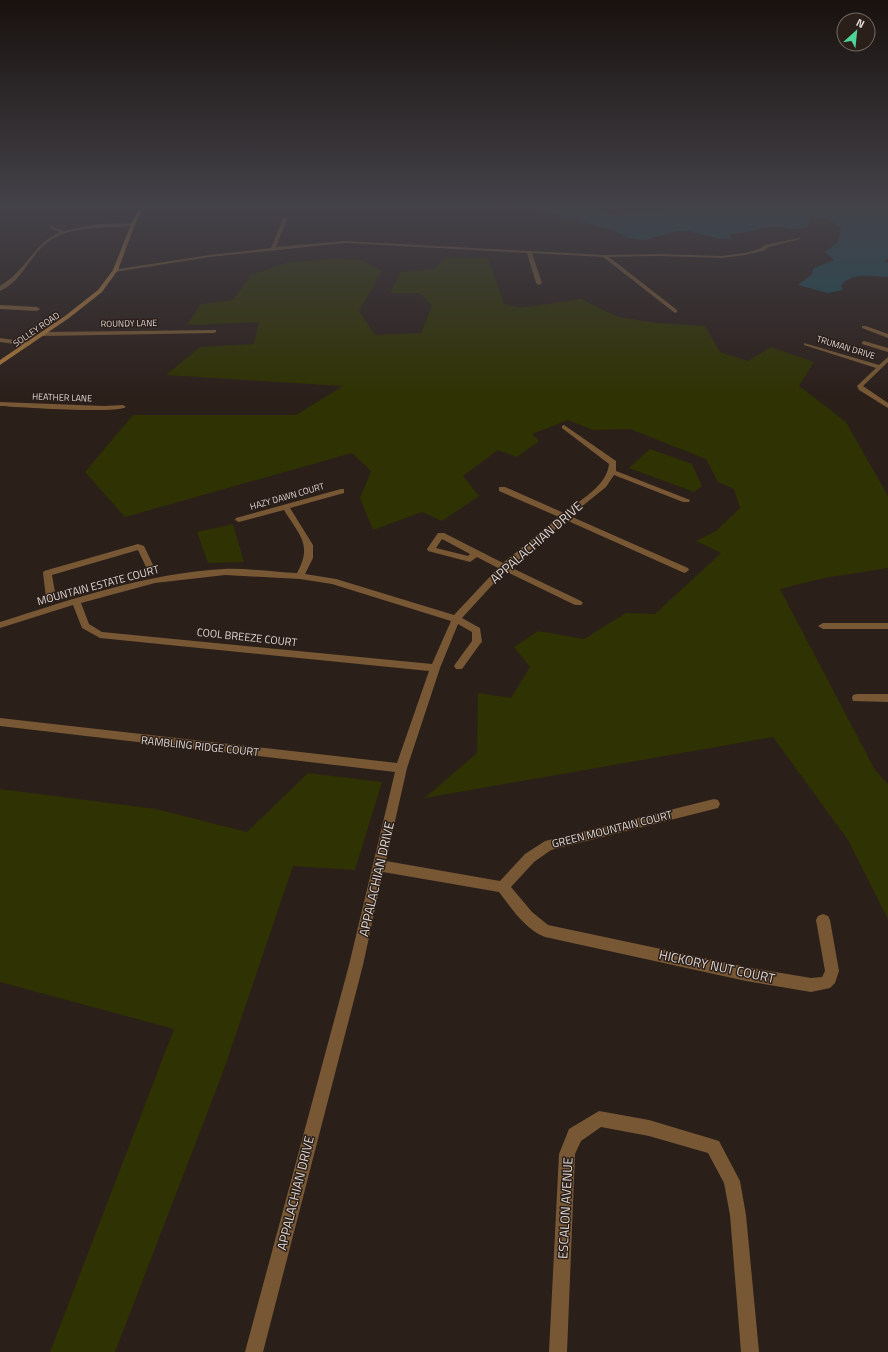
<svg xmlns="http://www.w3.org/2000/svg" width="888" height="1352" viewBox="0 0 888 1352" font-family="'Titillium Web',sans-serif">
<rect width="100%" height="100%" fill="#2b1f1a"/>
<path fill="#2f3202" d="M445 257 488 258 504 304 521 308 581 299 618 317 657 323 705 326 720 352 748 361 771 347 814 362 799 386 846 422 888 496V568L824 578 780 589 875 770 888 784V919L848 840 773 737 425 798 477 753 478 693 511 698 530 667 514 647 538 631 584 639 626 613 655 614 721 553 696 541 716 531 740 508 734 489 718 482 706 459 630 429 593 430 568 420 532 434 539 441 517 457 498 450 463 476 479 496 442 521 422 512 373 530 360 498 371 471 352 453 125 517 85 472 133 415H296L343 386 166 375 200 347 254 344 259 322 187 325 201 304 233 300 251 275 286 263 329 259 362 260 382 271 359 311 375 335 421 333 432 306 420 293H390L401 272 435 269Z
M650 449 692 464 702 486 694 492 629 468Z
M233 524 244 562 208 563 197 532Z
M308 773 382 782 355 870 293 866 223 1072 115 1352H50L174 1029 0 982V789L156 809 247 832Z"/>
<path fill="#1d4c56" d="M540 207H594L612 215 618 216 637 211 666 210 673 207H888V258L884 261 888 263V277C872 277 852 271 841 286L843 290 828 293 798 285 811 275 814 268 834 260 825 252 838 242 841 229C831 219 824 215 810 219L808 226C794 232 788 227 774 227 760 227 746 235 729 234L732 238 720 239 688 231H677L645 240 628 238 615 231 542 211Z"/>
<g fill="none" stroke-linecap="round" stroke-linejoin="round">
<path fill="#785834" fill-rule="evenodd" d="M285 218 287 219 276 247 345 241 604 255 660 254 722 256 745 253 759 249 765 245 799 238 801 239 769 247 763 251 745 255 722 258 660 256 609 257 677 310V312L675 313 603 257 532 253 542 283 539 285 536 283 527 253 345 243 210 257 115 272 112 270 210 255 271 248 283 219Z
M133 223 135 225C103 230 67 223 42 247 28 261 20 282 0 291V286C8 281 15 275 21 268 35 253 40 241 60 232L50 228V226L64 231 98 224Z
M0 305 37 307 40 309 37 311 0 309Z
M862 326H866L888 334V338L862 328Z
M216 330V332L214 333 43 336 40 334 43 332Z
M0 338 28 342 31 344 28 346 0 342Z
M864 341 888 348V352L862 344V342Z
M804 343 879 365 888 357V362L863 386 888 403V408L859 390 857 386 876 368 804 345Z
M0 402 104 406 123 405 126 407C116 414 19 407 0 406Z
M564 425 616 461V471L690 500 689 502H683L614 475 606 487 570 516 688 568 689 570 685 573 682 572 566 520 510 567 581 601 583 603 581 605H575L505 571 462 618 480 628 482 642 480 644 462 669H456L454 666 456 663 472 641V632L458 624 440 668 407 768 386 861 500 881 525 854 545 841 714 799 718 800 720 804 718 808 714 809 551 850 534 862 511 887 532 912 548 925 746 967 811 978 822 977 825 971 816 920 818 916 823 914 828 916 830 920 839 971 835 983 830 988 811 992 746 981 545 937C525 929 512 909 499 892L383 872 363 965 263 1352H245L349 965 395 772 0 726V718L397 763 429 671 100 638 82 628 73 605 0 628V622C73 599 147 573 224 569 248 568 273 572 297 573 313 544 299 535 284 510L239 522 235 520 236 518 341 489H344V493L290 508 313 545V558L305 574 336 579 454 615 498 568 477 557 470 562 428 551 427 549 438 533H444L503 563 559 517 499 491V487H505L564 513C580 500 607 486 609 464L562 428V426ZM442 539 470 554 468 556 436 548ZM225 575 300 579 332 584 451 621 432 664 102 632 89 624 81 603 155 583Z
M138 544 144 546 154 567 153 569H147L138 550 52 575 56 598 51 601 46 598 43 573 44 571Z
M823 623H888V629H823L818 626Z
M857 694H888V702L853 701 852 698 853 695Z
M599 1111 649 1120 719 1141 740 1181 746 1215 759 1352H741L730 1215 724 1183 708 1153 649 1136 601 1127 581 1141 575 1154 567 1352H549L559 1154 569 1129Z"/>
<path fill="#a97638" fill-rule="evenodd" d="M140 207H144L135 224 118 270 102 292 69 318 0 365V360L65 316 98 290 113 270 131 224Z"/>
</g>
<linearGradient id="sky" x2="0" y2="1"><stop stop-color="#18110e"/><stop offset="0.52" stop-color="#444249"/><stop offset="1" stop-color="#444249" stop-opacity="0"/></linearGradient>
<rect width="888" height="396" fill="url(#sky)"/>
<g text-anchor="middle" dominant-baseline="central" stroke-width="3" stroke-linejoin="round" paint-order="stroke">
<g font-size="9" fill="#dfd7d3" stroke="#2b1f1a">
<text transform="translate(129 323) rotate(-1)">ROUNDY LANE</text>
<text transform="translate(36 329) rotate(-34)">SOLLEY ROAD</text>
<text transform="translate(846 347) rotate(17)">TRUMAN DRIVE</text>
<text transform="translate(62 397) rotate(2)">HEATHER LANE</text>
<text transform="translate(287 496) rotate(-16)">HAZY DAWN COURT</text>
</g>
<g font-size="11" fill="#dfd7d3" stroke="#2b1f1a">
<text transform="translate(98 585) rotate(-15)">MOUNTAIN ESTATE COURT</text>
<text transform="translate(247 637) rotate(6)">COOL BREEZE COURT</text>
<text transform="translate(200 746) rotate(6)">RAMBLING RIDGE COURT</text>
<text transform="translate(612 829) rotate(-14)">GREEN MOUNTAIN COURT</text>
</g>
<g font-size="13" fill="#dfd7d3" stroke="#2b1f1a">
<text transform="translate(536 542) rotate(-41)">APPALACHIAN DRIVE</text>
<text transform="translate(376 879) rotate(-77)">APPALACHIAN DRIVE</text>
<text transform="translate(717 966) rotate(12)">HICKORY NUT COURT</text>
<text transform="translate(295 1193) rotate(-76)">APPALACHIAN DRIVE</text>
<text transform="translate(565 1208) rotate(-87)">ESCALON AVENUE</text>
</g>
</g>
<g transform="translate(856 32) rotate(27)"><circle r="19" fill="#2b1f1a" stroke="#736964"/>
<path d="M0-3L7 15L0 10L-7 15Z" fill="#4fd399"/>
<text y="-6" font-size="11" font-weight="bold" text-anchor="middle" fill="#dfd7d3">N</text>
</g>
</svg>
